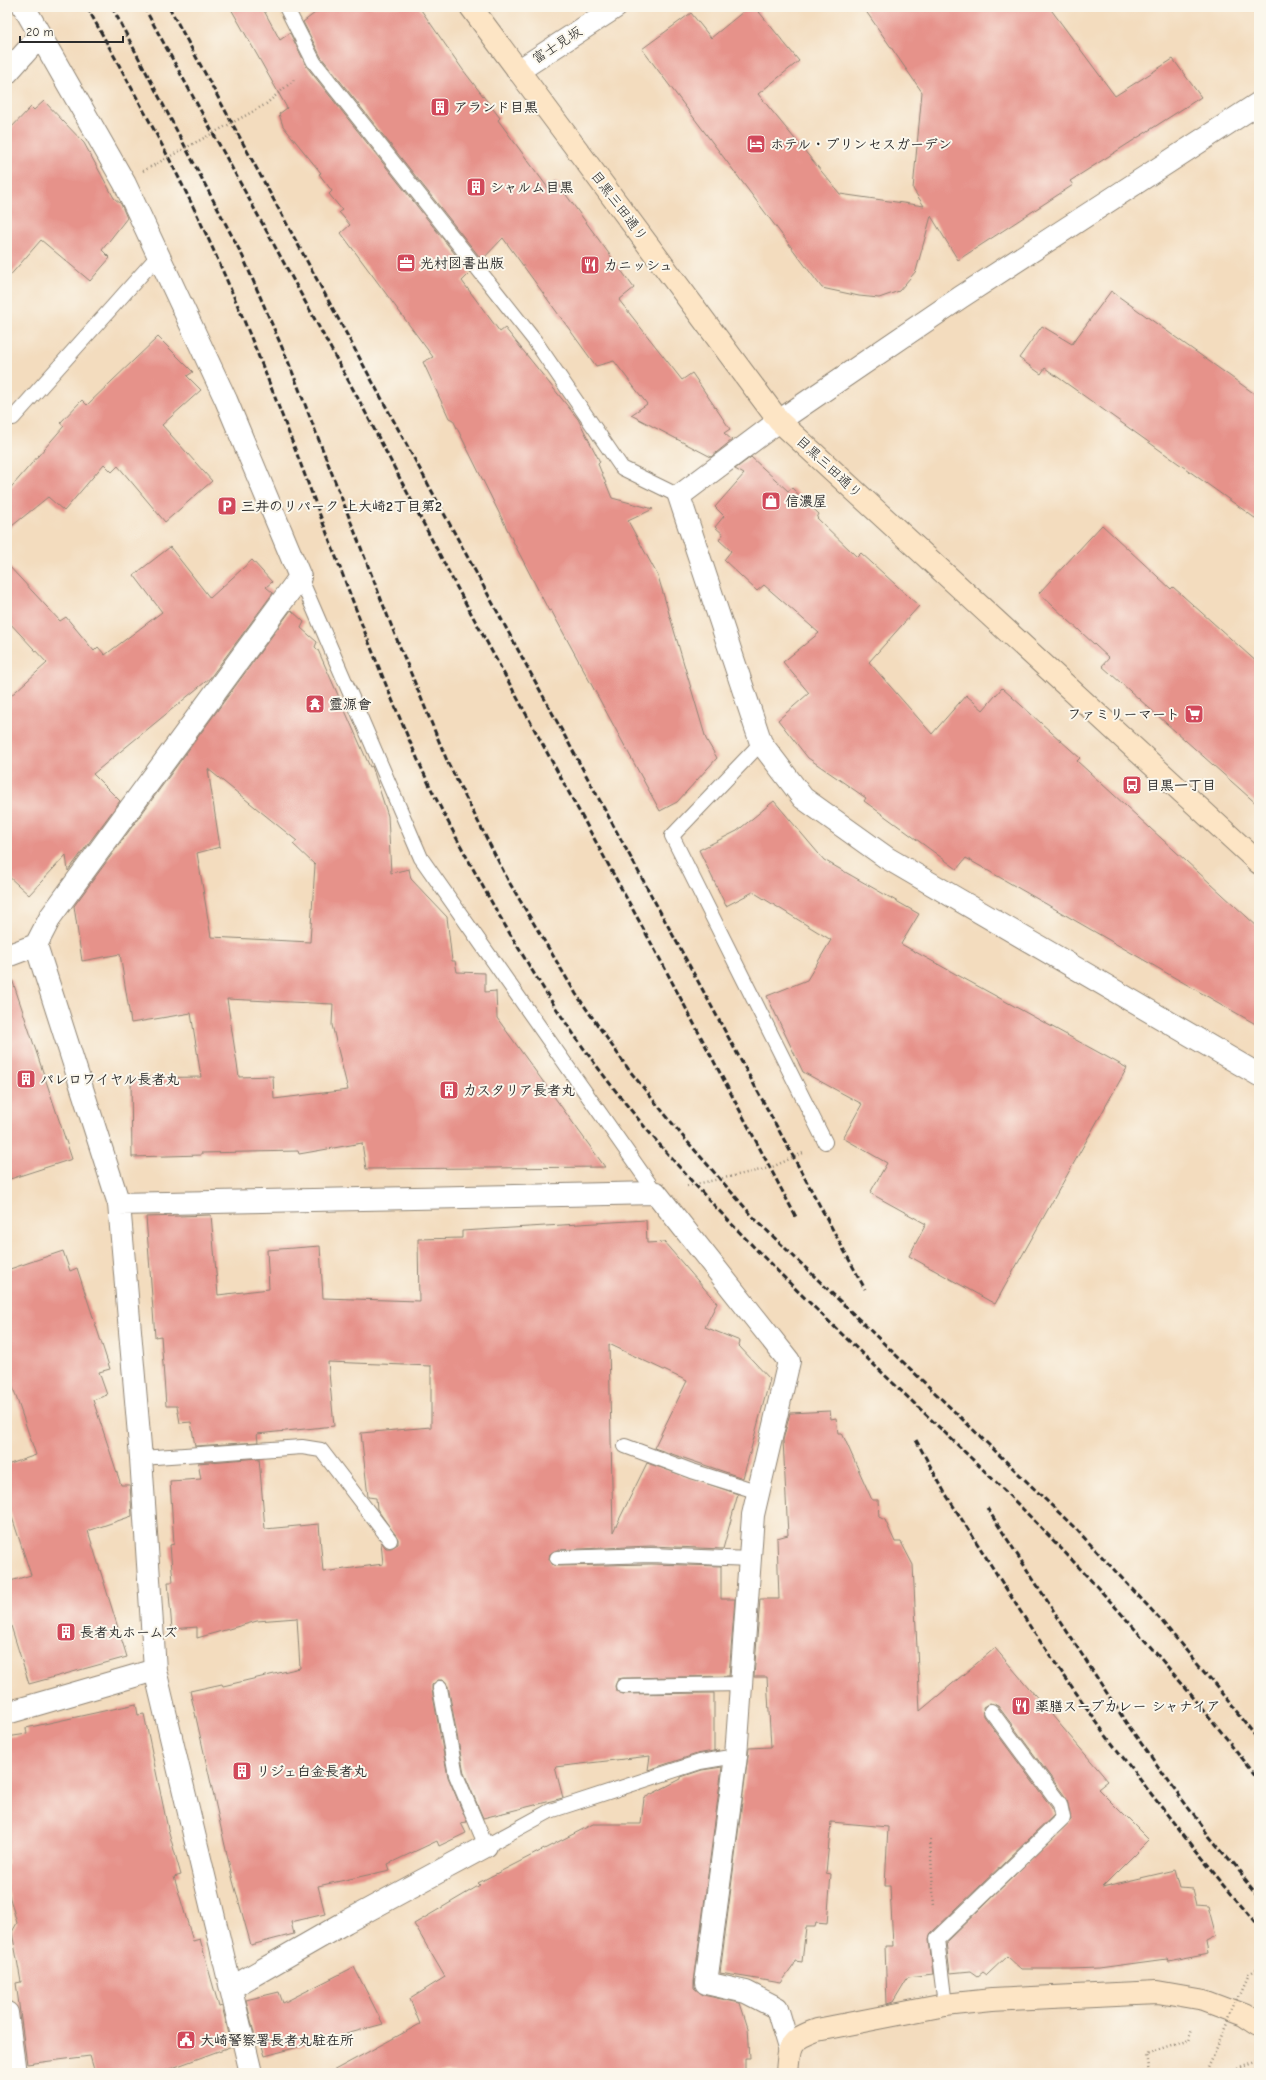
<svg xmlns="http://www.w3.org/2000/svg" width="1266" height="2080" viewBox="0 0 1266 2080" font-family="'Comic Neue','Klee One',sans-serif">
<rect width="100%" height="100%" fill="#fbf7ec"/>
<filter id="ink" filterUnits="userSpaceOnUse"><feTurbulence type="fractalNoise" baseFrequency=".025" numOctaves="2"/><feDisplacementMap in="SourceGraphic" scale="8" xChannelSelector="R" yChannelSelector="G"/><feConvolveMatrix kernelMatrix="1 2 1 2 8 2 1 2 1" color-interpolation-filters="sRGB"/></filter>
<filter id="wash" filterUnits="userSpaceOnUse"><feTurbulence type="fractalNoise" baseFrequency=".012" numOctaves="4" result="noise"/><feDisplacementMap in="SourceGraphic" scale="16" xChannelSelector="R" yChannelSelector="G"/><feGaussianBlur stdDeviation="0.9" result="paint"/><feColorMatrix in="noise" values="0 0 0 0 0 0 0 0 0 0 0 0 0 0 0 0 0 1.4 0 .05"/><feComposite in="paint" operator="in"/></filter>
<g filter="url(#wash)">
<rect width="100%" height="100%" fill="#f3dcbe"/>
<g id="blocks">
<path fill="#e6928a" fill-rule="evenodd" d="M230 7H262L280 40 290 33 307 67 470 273 462 281 500 332 505 328 578 419 600 462 598 464 612 498 653 509 628 521 658 576 706 739 717 758 677 802 660 811 551 610 549 611 517 549 453 420 449 418 423 362 433 357 341 233 350 225 339 212 342 210 329 194 332 191 319 174 321 173 283 126 279 114 287 108Z
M323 7H419L463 70 500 118 498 120 548 188 556 181 634 288 619 300 682 380 692 373 730 429 724 433 732 440 711 457 631 415 647 404 614 361 596 366 503 238 482 260 321 57 303 22Z
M749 7H755L799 61 758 94 840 194 924 206 913 189 922 92 863 7H1049L1115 96 1173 59 1201 97 1070 181 1073 185 958 260 931 216 916 271 899 291 879 298 859 296 822 288 642 49 691 13 711 38Z
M44 101 84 143 114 198 121 204 127 218 102 250 110 258 90 281 41 240 7 279V132L31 107 34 110Z
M1111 291 1259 397V521L1045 368 1041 374 1019 358 1042 326 1072 344Z
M158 337 193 372 187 376 201 390 162 425 212 481 165 522 118 466 112 472 104 464 64 511 48 497 7 530V492L64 426 60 423 82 400 87 405Z
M751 457 788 491 792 488 819 514 817 518 857 557 861 553 919 606 869 662 932 734 966 695 983 710 1002 688 1080 758 1077 761 1259 928V1026L966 858 957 869 864 801 866 798 808 758 778 720 809 693 783 662 819 633 764 585 757 591 724 560 731 551 719 540 723 534 715 527 724 516 715 507 744 474 735 469Z
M1102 525 1171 589 1173 587 1259 664V806L1102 666 1109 658 1039 593Z
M170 547 210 598 252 560 272 582 266 587 273 593 210 678 93 774 120 801 68 871 66 855 29 895 7 875V699L47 663 7 620V564L60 621 66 617 94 651 98 647 105 655 162 612 134 575Z
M291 610 304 622 301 628 317 642 315 647 318 650 370 767 372 766 388 816 391 873 409 869 411 879 447 917 452 961H455L457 972 485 973V992L496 991 497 1018 605 1167 366 1169 362 1143 299 1154 298 1151 201 1153V1155L132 1157 131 1078 201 1077 191 1013 131 1023 120 954 82 961 74 906ZM208 769 297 841 293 844 315 865 310 942 211 937 197 853 220 847ZM227 999 333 1004 332 1025 348 1090 274 1099 273 1076 239 1077Z
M774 801 824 860 919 914 901 944 1127 1068 995 1304 909 1256 926 1224 870 1193 887 1163 843 1138 862 1104 803 1072 767 996 807 980 831 940 753 892 726 906 699 850 737 831Z
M7 979H12L72 1159 7 1180Z
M211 1215 218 1295 269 1289 267 1250 320 1246 323 1298 419 1301 418 1239 462 1238V1231L646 1220 647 1243 664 1242 717 1303 705 1327 740 1341 739 1346 770 1379 743 1478 654 1448 687 1381 609 1344 613 1532 647 1463 738 1494 723 1549 651 1546 557 1550 550 1554 549 1559 553 1565 557 1566 651 1564 721 1566V1599H735L729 1676 623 1678 618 1679 615 1686 616 1691 623 1694 714 1693V1751L719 1750 697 1754 648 1770 650 1756 555 1767 563 1798 483 1818 464 1773 448 1686 443 1680H438L432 1685V1690L448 1777 467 1822 461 1823 466 1833 439 1846 437 1841 388 1864 390 1870 318 1886 325 1914 291 1922 294 1934 251 1945 233 1881 190 1691 222 1684 223 1686 300 1668 297 1618 257 1621 197 1638V1627L172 1629 168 1582H173L170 1545 174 1544 170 1481 201 1479 198 1463 259 1458 265 1529 319 1524 323 1572 383 1564 381 1542 386 1548H391L398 1544V1539L377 1509 376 1498 368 1497 361 1433 431 1427V1366L328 1362 334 1426 257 1434 258 1442 195 1446 191 1422 180 1423 177 1406H166L161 1336 155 1337 146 1217Z
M63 1251 70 1271 77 1268 110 1369 99 1372 107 1395 93 1400 121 1485H130L132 1516 88 1531 127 1657 29 1684 7 1613V1582L31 1575 7 1502V1465L36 1455 7 1370V1270Z
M830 1411 831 1419 836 1418 838 1433H842L872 1500H878L879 1517 885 1520 895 1542H901L913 1565 920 1711 995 1648 1108 1781 1098 1789 1149 1840 1102 1887 1175 1870 1180 1888 1192 1889 1196 1905 1209 1906 1217 1936 1207 1941 1209 1954 1167 1962 1166 1959 1099 1968 1070 1969H1021L1007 1956 987 1975 983 1972 978 1976 971 1971 950 1973 946 1942 1071 1820 1067 1799 998 1706 990 1703 983 1707 984 1716 1052 1808 1054 1815 931 1933 929 1940 933 1974 908 1977 893 2002 887 2004 885 1946H893L890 1886H885L888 1827 831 1822 826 1873 831 1874 827 1924 816 1923 815 1927H806L802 1962 795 1961 794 1965 781 1983 720 1973 749 1748 771 1747 767 1677H754L760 1599H779L777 1538 788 1535 783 1440 790 1413Z
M136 1704 138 1715 144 1714 168 1829 181 1875 174 1877 193 1941 200 1939 219 2007 222 2006 232 2046 159 2073H95L90 2056 27 2064 16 1983 21 1982 12 1932 17 1923 7 1888V1737L27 1734 26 1728Z
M722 1767 694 1982V1988L703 1995 740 2003 748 2028 750 2058H745V2073H329L420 2024 410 1999 445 1977 414 1924 480 1885 478 1883 593 1824H641L644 1798 681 1779V1777L702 1770Z
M354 1967 383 2024 265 2056 259 2036 255 2037 246 2000 279 1992 283 2003Z"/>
</g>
</g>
<g filter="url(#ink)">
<use href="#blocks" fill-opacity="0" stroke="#8f8474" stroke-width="1"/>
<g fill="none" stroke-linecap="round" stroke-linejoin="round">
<g stroke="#8f8474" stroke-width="16">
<path id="lane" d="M286 7 314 62 535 341 622 468 679 496
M13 418 158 256
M300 577 421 858 656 1193
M761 743 672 836 825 1142
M625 1446 692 1471 759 1492
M141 1458 302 1447 321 1450 390 1540
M557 1558 651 1555 750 1559
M623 1686 741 1684
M440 1688 456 1775 486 1846 550 1811 700 1762 736 1756
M945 2005 937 1939 1063 1818 1060 1804 991 1711"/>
</g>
<g stroke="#8f8474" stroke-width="24">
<path id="street" d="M24 7 125 184 226 400 300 577 51 916 36 945
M518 71 616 7
M7 73 40 36
M1259 103 961 297 779 421 679 496 761 743 803 798 887 858 1259 1075
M7 956 36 945 119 1204 141 1458 155 1670 251 2073
M119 1204 656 1193 789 1361 753 1515 736 1756 706 1983 746 1992 777 2008 789 2048
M7 1713 155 1670
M231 1988 346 1922 486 1846
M7 2013 15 2073"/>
</g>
<g stroke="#8f8474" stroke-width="24">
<path id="secondary" d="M471 7 779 421 1259 863
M787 2073C789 2045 789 2040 817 2030L945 2005 992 2000 1158 1992 1204 2000 1244 2015 1259 2025"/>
</g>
<path stroke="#8f8474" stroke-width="2.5" stroke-dasharray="1 3" stroke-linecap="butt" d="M252 112 266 104 296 78
M687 1186 770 1168 803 1153
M930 1840 934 1907
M1149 2073 1146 2055 1188 2040 1192 2029
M1195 2073 1206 2070
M1229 2073 1259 2061"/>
<use href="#lane" stroke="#fff" stroke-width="14"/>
<use href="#street" stroke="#fff" stroke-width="22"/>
<use href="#secondary" stroke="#fde5c5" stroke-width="22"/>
<path stroke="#2b2b2b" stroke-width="3" stroke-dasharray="6 3" stroke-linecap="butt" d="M87 7C134 92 182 178 221 267 294 432 348 604 422 769 432 792 444 814 456 837 486 894 519 951 554 1005 667 1178 824 1315 971 1458 1076 1559 1170 1664 1259 1780
M112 7 243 257 290 366 395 635 448 763 509 882 576 994 629 1070 685 1139 755 1219 1077 1530 1160 1619 1238 1713 1259 1741
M144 7 360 402 454 582 662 963 796 1217
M169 7 865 1289
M916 1440 945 1493 1033 1631 1107 1737 1194 1849 1259 1927
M987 1508 1127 1724 1209 1836 1259 1896"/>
<path stroke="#8f8474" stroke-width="2.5" stroke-dasharray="1 3" stroke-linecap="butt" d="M143 171 252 112
M1204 2073 1248 1974 1259 1967"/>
</g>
</g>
<defs>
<g id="building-square" transform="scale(1)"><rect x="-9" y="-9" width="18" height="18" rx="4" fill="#d1495b" stroke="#fbf7ec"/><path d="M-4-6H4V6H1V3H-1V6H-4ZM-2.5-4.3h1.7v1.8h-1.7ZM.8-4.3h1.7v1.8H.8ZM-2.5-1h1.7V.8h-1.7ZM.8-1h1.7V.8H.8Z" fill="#fff"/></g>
<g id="hotel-square" transform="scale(1)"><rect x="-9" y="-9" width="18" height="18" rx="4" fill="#d1495b" stroke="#fbf7ec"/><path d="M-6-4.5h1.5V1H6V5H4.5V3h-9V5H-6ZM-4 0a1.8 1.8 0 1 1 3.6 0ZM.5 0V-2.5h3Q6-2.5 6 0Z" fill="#fff"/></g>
<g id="office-square" transform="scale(1)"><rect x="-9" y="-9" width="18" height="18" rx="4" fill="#d1495b" stroke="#fbf7ec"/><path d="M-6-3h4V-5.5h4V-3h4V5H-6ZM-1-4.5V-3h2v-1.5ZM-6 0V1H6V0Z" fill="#fff"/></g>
<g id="restaurant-square" transform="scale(1)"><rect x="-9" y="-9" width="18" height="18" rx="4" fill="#d1495b" stroke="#fbf7ec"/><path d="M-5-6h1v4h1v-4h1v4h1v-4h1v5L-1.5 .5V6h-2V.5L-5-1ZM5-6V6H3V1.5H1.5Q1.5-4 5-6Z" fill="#fff"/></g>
<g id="shop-square" transform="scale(1)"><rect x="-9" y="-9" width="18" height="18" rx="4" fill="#d1495b" stroke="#fbf7ec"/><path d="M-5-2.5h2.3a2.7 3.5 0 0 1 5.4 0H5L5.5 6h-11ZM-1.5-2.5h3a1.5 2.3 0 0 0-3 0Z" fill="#fff"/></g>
<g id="parking-square" transform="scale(1)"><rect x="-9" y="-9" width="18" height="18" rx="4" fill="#d1495b" stroke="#fbf7ec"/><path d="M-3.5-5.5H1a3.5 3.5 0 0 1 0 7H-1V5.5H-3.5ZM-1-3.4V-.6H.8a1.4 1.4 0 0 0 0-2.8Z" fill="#fff"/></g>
<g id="temple-square" transform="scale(1)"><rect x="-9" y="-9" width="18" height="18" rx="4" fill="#d1495b" stroke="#fbf7ec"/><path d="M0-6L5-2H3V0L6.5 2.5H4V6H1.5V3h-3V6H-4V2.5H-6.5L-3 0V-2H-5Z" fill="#fff"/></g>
<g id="supermarket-square" transform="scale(1)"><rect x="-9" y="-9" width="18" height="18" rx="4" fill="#d1495b" stroke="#fbf7ec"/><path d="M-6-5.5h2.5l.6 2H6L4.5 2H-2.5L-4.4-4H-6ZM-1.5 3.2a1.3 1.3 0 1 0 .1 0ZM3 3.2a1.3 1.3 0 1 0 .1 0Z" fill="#fff"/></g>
<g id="bus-square" transform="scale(1)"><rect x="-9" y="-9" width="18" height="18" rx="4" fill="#d1495b" stroke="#fbf7ec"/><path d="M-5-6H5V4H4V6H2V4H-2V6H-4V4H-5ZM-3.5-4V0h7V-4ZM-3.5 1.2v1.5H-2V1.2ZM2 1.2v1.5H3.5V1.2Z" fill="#fff"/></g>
<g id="civic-square" transform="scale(1)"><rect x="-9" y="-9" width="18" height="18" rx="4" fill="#d1495b" stroke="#fbf7ec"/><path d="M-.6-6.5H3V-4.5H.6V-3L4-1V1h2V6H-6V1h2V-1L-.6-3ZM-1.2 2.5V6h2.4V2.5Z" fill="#fff"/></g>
</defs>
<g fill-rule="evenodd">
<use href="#building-square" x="440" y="107"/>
<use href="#hotel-square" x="756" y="144"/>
<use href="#building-square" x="476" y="187"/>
<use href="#office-square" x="406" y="263"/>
<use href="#restaurant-square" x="590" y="265"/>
<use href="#shop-square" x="771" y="501"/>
<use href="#parking-square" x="227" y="506"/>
<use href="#temple-square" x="315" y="704"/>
<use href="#supermarket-square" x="1194" y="714"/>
<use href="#bus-square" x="1132" y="785"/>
<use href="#building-square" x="26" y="1079"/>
<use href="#building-square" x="449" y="1090"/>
<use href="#building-square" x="66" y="1632"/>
<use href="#restaurant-square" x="1021" y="1706"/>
<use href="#building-square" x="242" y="1771"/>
<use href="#civic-square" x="186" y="2040"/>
</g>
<g text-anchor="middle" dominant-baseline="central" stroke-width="4" stroke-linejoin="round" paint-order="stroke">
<g font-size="14" fill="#2b2b2b" stroke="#fbf7ec">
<text transform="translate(557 45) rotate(-33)">富士見坂</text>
<text transform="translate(619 206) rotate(53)">目黒三田通り</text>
<text transform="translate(829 467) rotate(43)">目黒三田通り</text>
</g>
<g font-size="14" font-weight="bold" fill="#2b2b2b" stroke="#fbf7ec" text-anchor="start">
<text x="454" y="107">アランド目黒</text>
<text x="770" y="144">ホテル・プリンセスガーデン</text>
<text x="490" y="187">シャルム目黒</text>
<text x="420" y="263">光村図書出版</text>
<text x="604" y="265">カニッシュ</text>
<text x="785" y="501">信濃屋</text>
<text x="241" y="506">三井のリパーク 上大崎2丁目第2</text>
<text x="329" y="704">靈源會</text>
<text x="1180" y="714" text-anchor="end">ファミリーマート</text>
<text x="1146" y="785">目黒一丁目</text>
<text x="40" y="1079">パレロワイヤル長者丸</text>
<text x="463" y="1090">カスタリア長者丸</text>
<text x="80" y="1632">長者丸ホームズ</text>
<text x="1035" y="1706">薬膳スープカレー シャナイア</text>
<text x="256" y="1771">リジェ白金長者丸</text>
<text x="200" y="2040">大崎警察署長者丸駐在所</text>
</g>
</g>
<rect width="1266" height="2080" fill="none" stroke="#fbf7ec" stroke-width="24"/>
<path d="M20 36v6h103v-6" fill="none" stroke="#2b2b2b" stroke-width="2"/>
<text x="26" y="36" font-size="12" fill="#2b2b2b" stroke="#fbf7ec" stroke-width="3" paint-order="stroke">20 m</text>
</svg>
